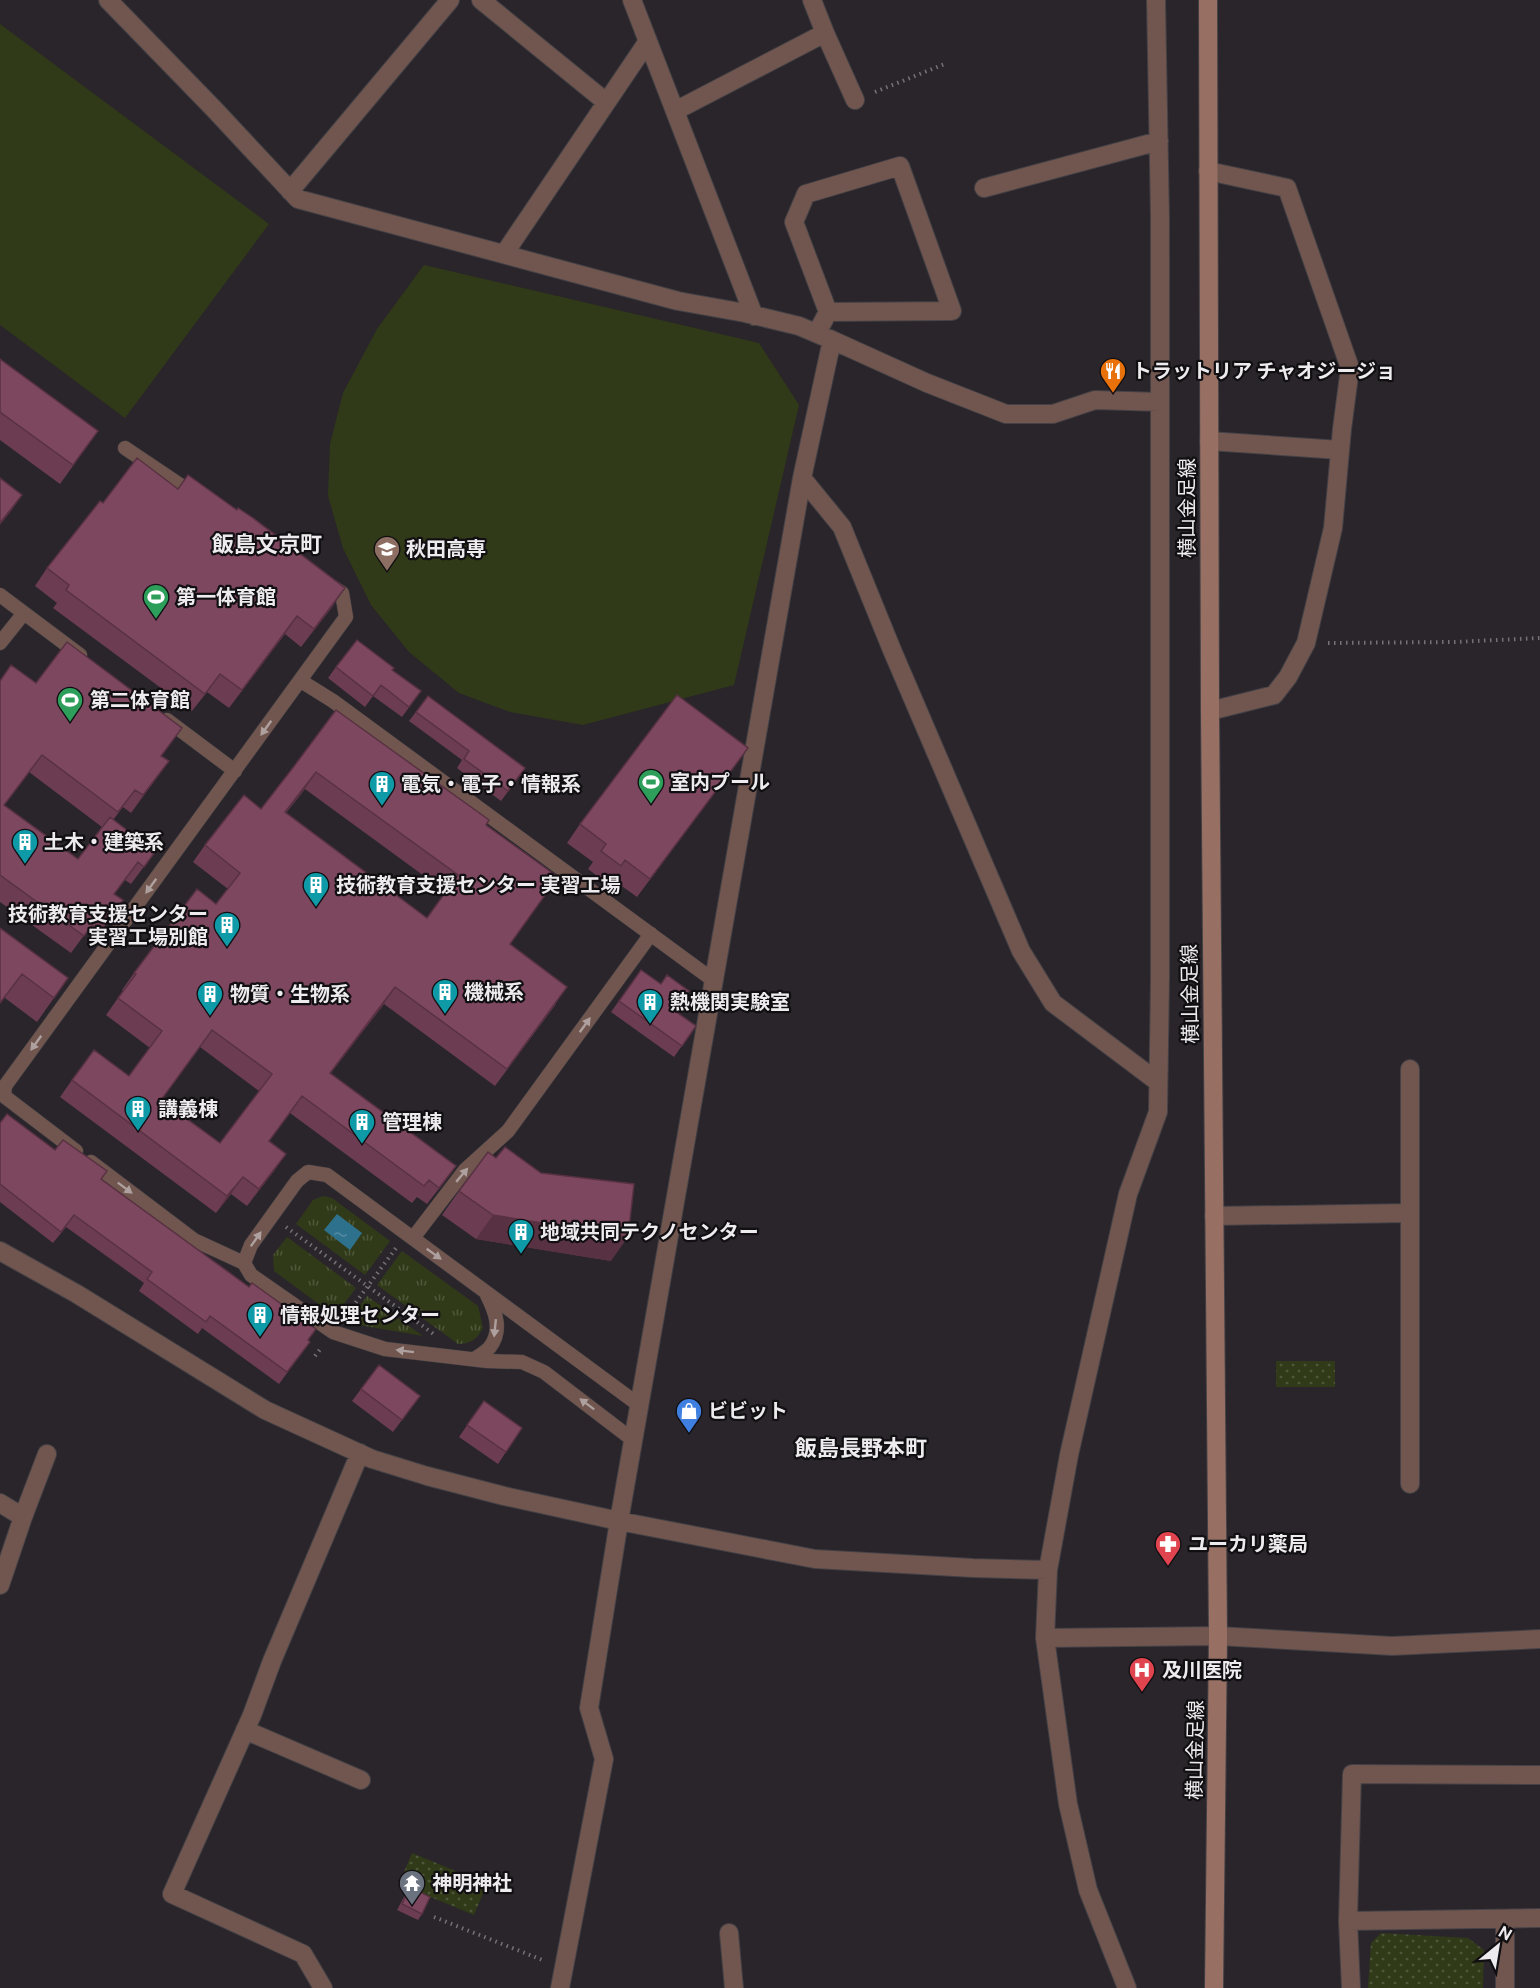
<svg xmlns="http://www.w3.org/2000/svg" width="1540" height="1988" viewBox="0 0 1540 1988" font-family="'Public Sans','Noto Sans JP',sans-serif">
<defs>
<pattern id="grass-tufts" width="24" height="20" patternUnits="userSpaceOnUse" patternTransform="scale(1.5)"><rect width="24" height="20" fill="#313a18"/><path d="M3 7l-1-3M5 7V3M7 7l1-3M15 17l-1-3M17 17v-4M19 17l1-3" fill="none" stroke="#4f573a"/></pattern>
<pattern id="park-dots" width="8" height="8" patternUnits="userSpaceOnUse" patternTransform="scale(1.5)"><rect width="8" height="8" fill="#313a18"/><path d="M2 2h.1M6 6h.1" fill="none" stroke="#4f573a" stroke-width="1.8" stroke-linecap="round"/></pattern>
<pattern id="water-ripples" width="26" height="14" patternUnits="userSpaceOnUse" patternTransform="scale(1.5)"><rect width="26" height="14" fill="#2e718d"/><path d="M2 4q2-2 4 0t4 0M15 11q2-2 4 0t4 0" fill="none" stroke="#578ca3"/></pattern>
</defs>
<rect width="100%" height="100%" fill="#29252b"/>
<path fill="url(#grass-tufts)" d="M323 1196 332 1198 390 1241 365 1275 296 1224 313 1200Z
M287 1237 356 1288 335 1316 274 1271 273 1255Z
M402 1251 478 1306 483 1328C477 1339 471 1344 458 1344L377 1285Z
M367 1296 423 1336 347 1323Z"/>
<path fill="url(#park-dots)" d="M1276 1361H1335V1387H1276Z
M412 1853 487 1884 474 1915 399 1884Z
M1381 1933 1468 1938 1484 1950 1483 1988H1368L1371 1943Z"/>
<path fill="#313a18" d="M0 24 269 224 125 418 0 325Z
M424 265 759 343 799 405 734 685 583 725 510 712 459 693 409 652 371 605 343 548 328 496 330 444 343 393 377 329Z"/>
<path fill="url(#water-ripples)" d="M337 1214 362 1233 350 1250 324 1230Z"/>
<g fill="none" stroke-linecap="round" stroke-linejoin="round">
<g stroke="#444146" stroke-width="15">
<path id="lane" d="M125 448 195 495
M0 595 80 655
M0 643 24 613
M301 681 333 701 713 980
M167 720 235 771
M76 1151 4 1096 5 1086 346 617 342 593 328 584
M91 1162 194 1240 244 1263
M413 1238 465 1170 508 1131 651 934
M474 1359C479 1356 486 1352 490 1347 503 1330 495 1311 487 1295
M633 1440 544 1372 522 1362 487 1361 385 1349 333 1332 251 1275 244 1263 251 1245 297 1181 308 1172 327 1175 639 1405"/>
</g>
<g stroke="#444146" stroke-width="20">
<path id="street" d="M108 0 214 109 298 199 678 301 745 313 799 326 832 340 927 383 1006 414H1053L1095 400 1160 402
M481 0 606 102
M632 0 754 316
M825 33 855 100
M675 111 825 33 812 0
M1208 171 1287 188 1350 368 1342 429 1333 528 1306 643 1288 677 1274 695 1210 711
M984 188 1159 141
M290 191 450 0
M504 254 648 41
M817 333 828 312 952 311 900 166 806 194 794 222 828 312
M1209 441 1340 450
M802 478 842 527 892 650 1021 951 1053 1003 1158 1082
M1214 1216 1410 1213
M0 1251 77 1294 265 1410 372 1459 427 1476 504 1496 619 1521 815 1559 973 1568 1048 1570
M1410 1484V1069
M0 1503 23 1517 0 1585
M23 1517 47 1454
M1045 1638 1218 1636 1392 1646 1540 1639
M245 1730 361 1780
M1348 1921 1540 1918
M729 1933 734 1988
M323 1988 303 1954 172 1894 252 1715 272 1661 360 1453
M560 1988 604 1759 589 1708 619 1521 802 478 832 340
M1127 1988 1088 1890 1068 1804 1045 1638 1048 1570 1069 1455 1128 1194 1158 1112 1160 978V219L1156 0
M1351 1988 1348 1921 1352 1774 1540 1775
M1505 1988V1919"/>
</g>
<g stroke="#444146" stroke-width="20">
<path id="secondary" d="M1208 0 1210 711 1218 1636 1214 1988"/>
</g>
<path stroke="#757277" stroke-width="4" stroke-dasharray="1.5 4.5" stroke-linecap="butt" d="M875 92 947 63
M1328 643 1454 642 1540 638
M286 1227 435 1335
M345 1317 396 1248
M315 1356 322 1347
M434 1917 545 1961"/>
<use href="#lane" stroke="#70564e" stroke-width="14"/>
<use href="#street" stroke="#70564e" stroke-width="18"/>
<use href="#secondary" stroke="#987063" stroke-width="18"/>
</g>
<path fill="#6c3d52" fill-rule="evenodd" d="M0 359 98 431 60 484 0 440Z
M103 503 333 606 301 647 285 634 229 708 207 692 192 711 53 608 57 603 35 586 47 568Z
M336 667 392 670 421 691 402 717 373 696 365 707 328 678Z
M0 681 36 683 162 756 169 761 131 813 123 807 113 820 155 852 131 884 125 880 114 894 123 900 97 937 88 930 71 953 0 902ZM29 772 102 827 78 859 4 805Z
M428 696 525 768 501 801 457 768 462 760 409 721Z
M336 710 486 825 510 944 556 1004 495 1086 384 1004 330 1074 456 1166 427 1204 417 1197 412 1203 290 1113 269 1141 286 1154 274 1171 247 1206 231 1194 216 1213 60 1097 72 1080 129 1076 150 1048 106 1015 123 991 122 990 134 973 216 904 228 889 193 862 205 845 261 809 292 769ZM305 789 446 892 427 918 286 813ZM200 1047 259 1091 220 1143 161 1100Z
M748 748 637 897 612 879 608 884 588 869 593 862 567 843 580 824Z
M0 928 68 978 37 1022 5 998Z
M641 970 675 1011 696 1026 674 1057 611 1012Z
M0 1123 55 1150 101 1179 310 1342 279 1384 202 1328 198 1334 139 1291 144 1283 66 1227 53 1243 0 1202Z
M459 1191 611 1261 476 1239 442 1215Z
M379 1365 420 1396 393 1432 352 1401Z
M484 1401 522 1428 498 1464 459 1437Z
M410 1887 422 1914 418 1920 397 1910 406 1893Z"/>
<path fill="#583242" d="M22 495 12 510 0 525V523Z
M345 588 333 606 301 647 314 629Z
M297 616 285 634 229 708 242 690Z
M748 748 735 766 637 897 650 879Z
M169 761 156 779 131 813 143 795Z
M316 772 305 789 273 829 285 812Z
M395 987 384 1004 318 1090 330 1073Z
M286 1154 274 1171 247 1206 259 1189Z
M456 1166 444 1183 427 1204 439 1188Z
M243 1177 231 1194 216 1213 227 1196Z
M493 1215 628 1237 611 1261 476 1239Z"/>
<path fill="#7d475f" stroke="#583242" stroke-width="1.5" fill-rule="evenodd" d="M0 359 98 431 73 465 0 412Z
M137 458 178 489 188 475 237 510 238 508 253 518 345 588 314 629 297 616 242 690 220 674 205 694 66 590 69 585 47 568 100 501 103 503Z
M0 478 22 495 0 523Z
M357 640 394 668 392 670 421 691 409 707 381 685 373 696 336 667Z
M67 642 182 728 161 756 169 761 143 795 135 790 118 812 42 755 4 805 78 859 110 817 155 852 144 867 138 862 114 894 123 900 109 919 101 913 84 936 0 875V681L11 665 36 683Z
M677 695 748 748 650 879 625 860 621 866 601 851 606 844 580 824Z
M428 696 525 768 508 791 464 759 469 751 416 712Z
M336 710 489 820 486 825 558 877 510 944 567 987 507 1069 395 987 330 1073 456 1166 439 1188 429 1180 424 1186 302 1096 269 1141 286 1154 259 1189 243 1177 227 1196 72 1080 94 1050 129 1076 162 1031 118 998 136 974 134 973 197 889 216 904 240 873 205 845 244 795 261 809 292 769ZM316 772 458 875 427 918 285 812ZM212 1030 272 1074 220 1143 161 1100Z
M0 928 68 978 54 998 22 974 0 1003Z
M641 970 661 984 667 975 689 991 675 1011 696 1026 682 1046 619 1001Z
M7 1114 55 1150 63 1140 107 1171 101 1179 249 1287 252 1283 316 1329 308 1340 310 1342 287 1372 210 1316 206 1322 147 1279 152 1272 74 1215 61 1232 0 1184V1123Z
M505 1147 541 1173 634 1184 628 1237 493 1215 459 1191 488 1152 496 1158Z
M379 1365 420 1396 402 1420 361 1389Z
M484 1401 522 1428 506 1452 467 1425Z
M410 1887 430 1897 422 1914 402 1904Z"/>
<defs><path id="oneway-solid" d="M-6-.8H1V-3.2L6.5 0L1 3.2V.8H-6Z" transform="scale(1.5)"/></defs>
<g fill="#aea09e">
<use href="#oneway-solid" transform="translate(266 728) rotate(126)"/>
<use href="#oneway-solid" transform="translate(151 886) rotate(126)"/>
<use href="#oneway-solid" transform="translate(585 1025) rotate(-54)"/>
<use href="#oneway-solid" transform="translate(36 1043) rotate(126)"/>
<use href="#oneway-solid" transform="translate(462 1175) rotate(-50)"/>
<use href="#oneway-solid" transform="translate(125 1188) rotate(37)"/>
<use href="#oneway-solid" transform="translate(256 1239) rotate(-55)"/>
<use href="#oneway-solid" transform="translate(434 1254) rotate(36)"/>
<use href="#oneway-solid" transform="translate(495 1328) rotate(96)"/>
<use href="#oneway-solid" transform="translate(405 1351) rotate(-173)"/>
<use href="#oneway-solid" transform="translate(587 1404) rotate(-143)"/>
</g>
<defs>
<g id="restaurant-pin" transform="scale(1.35)"><path d="M0 17L-7.5 6A9.5 9.5 0 1 1 7.5 6Z" fill="#e8710a" stroke="#110f12"/><path d="M-5-6h1v4h1v-4h1v4h1v-4h1v5L-1.5 .5V6h-2V.5L-5-1ZM5-6V6H3V1.5H1.5Q1.5-4 5-6Z" fill="#fff"/></g>
<g id="university-pin" transform="scale(1.35)"><path d="M0 17L-7.5 6A9.5 9.5 0 1 1 7.5 6Z" fill="#8d6e63" stroke="#110f12"/><path d="M0-5L7-2L0 1L-7-2ZM-4 1L0 2.5L4 1V4Q0 6-4 4Z" fill="#fff"/></g>
<g id="stadium-pin" transform="scale(1.35)"><path d="M0 17L-7.5 6A9.5 9.5 0 1 1 7.5 6Z" fill="#2e9e5b" stroke="#110f12"/><path d="M0-5a6.5 5 0 1 0 0 10a6.5 5 0 1 0 0-10ZM-3.5-1.8h7v3.6h-7Z" fill="#fff"/></g>
<g id="building-pin" transform="scale(1.35)"><path d="M0 17L-7.5 6A9.5 9.5 0 1 1 7.5 6Z" fill="#0f9aa8" stroke="#110f12"/><path d="M-4-6H4V6H1V3H-1V6H-4ZM-2.5-4.3h1.7v1.8h-1.7ZM.8-4.3h1.7v1.8H.8ZM-2.5-1h1.7V.8h-1.7ZM.8-1h1.7V.8H.8Z" fill="#fff"/></g>
<g id="shop-pin" transform="scale(1.35)"><path d="M0 17L-7.5 6A9.5 9.5 0 1 1 7.5 6Z" fill="#3f7fe0" stroke="#110f12"/><path d="M-5-2.5h2.3a2.7 3.5 0 0 1 5.4 0H5L5.5 6h-11ZM-1.5-2.5h3a1.5 2.3 0 0 0-3 0Z" fill="#fff"/></g>
<g id="pharmacy-pin" transform="scale(1.35)"><path d="M0 17L-7.5 6A9.5 9.5 0 1 1 7.5 6Z" fill="#e0444e" stroke="#110f12"/><path d="M-2-6h4v4h4v4h-4v4h-4v-4h-4v-4h4Z" fill="#fff"/></g>
<g id="hospital-pin" transform="scale(1.35)"><path d="M0 17L-7.5 6A9.5 9.5 0 1 1 7.5 6Z" fill="#e0444e" stroke="#110f12"/><path d="M-5-5h3v3.5h4V-5h3V5h-3V1.5h-4V5h-3Z" fill="#fff"/></g>
<g id="temple-pin" transform="scale(1.35)"><path d="M0 17L-7.5 6A9.5 9.5 0 1 1 7.5 6Z" fill="#6b7280" stroke="#110f12"/><path d="M0-6L5-2H3V0L6.5 2.5H4V6H1.5V3h-3V6H-4V2.5H-6.5L-3 0V-2H-5Z" fill="#fff"/></g>
</defs>
<g fill-rule="evenodd">
<use href="#restaurant-pin" x="1113" y="371"/>
<use href="#university-pin" x="387" y="549"/>
<use href="#stadium-pin" x="156" y="597"/>
<use href="#stadium-pin" x="70" y="700"/>
<use href="#stadium-pin" x="651" y="782"/>
<use href="#building-pin" x="382" y="784"/>
<use href="#building-pin" x="25" y="842"/>
<use href="#building-pin" x="316" y="885"/>
<use href="#building-pin" x="227" y="925"/>
<use href="#building-pin" x="445" y="992"/>
<use href="#building-pin" x="210" y="994"/>
<use href="#building-pin" x="650" y="1002"/>
<use href="#building-pin" x="138" y="1109"/>
<use href="#building-pin" x="362" y="1122"/>
<use href="#building-pin" x="521" y="1232"/>
<use href="#building-pin" x="260" y="1315"/>
<use href="#shop-pin" x="689" y="1411"/>
<use href="#pharmacy-pin" x="1168" y="1544"/>
<use href="#hospital-pin" x="1142" y="1670"/>
<use href="#temple-pin" x="412" y="1883"/>
</g>
<g text-anchor="middle" dominant-baseline="central" stroke-width="4.5" stroke-linejoin="round" paint-order="stroke">
<g font-size="20" font-weight="bold" fill="#edebee" stroke="#110f12" text-anchor="start">
<text x="1132" y="371">トラットリア チャオジージョ</text>
<text x="406" y="549">秋田高専</text>
<text x="176" y="597">第一体育館</text>
<text x="90" y="700">第二体育館</text>
<text x="670" y="782">室内プール</text>
<text x="401" y="784">電気・電子・情報系</text>
<text x="44" y="842">土木・建築系</text>
<text x="336" y="885">技術教育支援センター 実習工場</text>
<text x="208" y="914" text-anchor="end">技術教育支援センター<tspan x="208" dy="23">実習工場別館</tspan></text>
<text x="464" y="992">機械系</text>
<text x="230" y="994">物質・生物系</text>
<text x="670" y="1002">熱機関実験室</text>
<text x="158" y="1109">講義棟</text>
<text x="382" y="1122">管理棟</text>
<text x="540" y="1232">地域共同テクノセンター</text>
<text x="280" y="1315">情報処理センター</text>
<text x="708" y="1411">ビビット</text>
<text x="1188" y="1544">ユーカリ薬局</text>
<text x="1162" y="1670">及川医院</text>
<text x="432" y="1883">神明神社</text>
</g>
<g font-size="20" fill="#edebee" stroke="#110f12">
<text transform="translate(1187 508) rotate(-90)">横山金足線</text>
<text transform="translate(1190 994) rotate(-91)">横山金足線</text>
<text transform="translate(1195 1750) rotate(-89)">横山金足線</text>
</g>
<g font-size="22" font-weight="bold" fill="#edebee" stroke="#110f12">
<text x="267" y="544">飯島文京町</text>
<text x="861" y="1448">飯島長野本町</text>
</g>
</g>
<g transform="translate(1498 1946) rotate(30)" stroke="#110f12" stroke-width="4.5" paint-order="stroke">
<path d="M0-4.5L10 22L0 15L-10 22Z" fill="#edebee"/>
<text y="-9" font-size="16" font-weight="bold" text-anchor="middle" fill="#edebee">N</text>
</g>
</svg>
